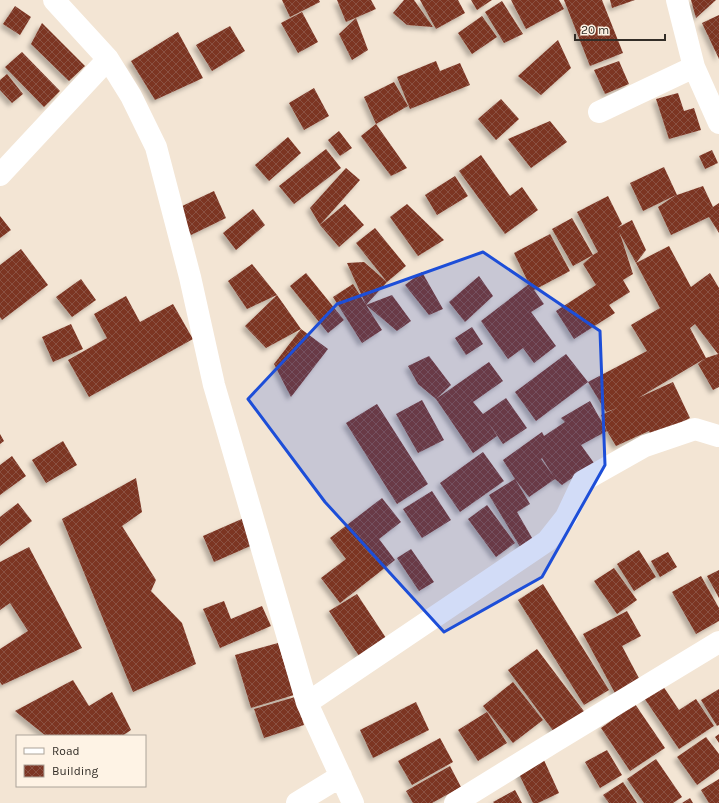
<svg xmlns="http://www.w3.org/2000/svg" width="719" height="803" viewBox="0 0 719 803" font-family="Karla,sans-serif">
<defs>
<pattern id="building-cross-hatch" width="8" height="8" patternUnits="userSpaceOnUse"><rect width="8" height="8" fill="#7c3524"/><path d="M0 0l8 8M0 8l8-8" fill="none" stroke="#8a5143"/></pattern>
<filter id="shadow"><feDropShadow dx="-3.5" dy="3.5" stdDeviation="2" flood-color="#0004"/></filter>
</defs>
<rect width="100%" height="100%" fill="#f3e5d4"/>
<path fill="url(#building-cross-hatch)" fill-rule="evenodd" filter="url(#shadow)" d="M282 0H319L320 2 290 17Z
M337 0H371L376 9 346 22Z
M404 0H414L433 27 407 25 393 13Z
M420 0H458L465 13 436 29Z
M471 0H492L477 10Z
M511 0H559L564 9 526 29Z
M564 0H602L623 53 590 66Z
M610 0H635L612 8Z
M691 0H716L696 18Z
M502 1 523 34 504 43 485 12Z
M15 6 31 17 20 35 3 24Z
M302 12 318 42 298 53 281 23Z
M719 15V59L702 23Z
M482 16 497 37 472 54 458 33Z
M356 18 368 50 352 60 339 34Z
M42 23 85 66 69 81 31 44Z
M230 26 245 51 212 71 196 45Z
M178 32 203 78 155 100 131 61Z
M558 40 571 68 541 95 518 76Z
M22 52 60 91 44 107 5 67Z
M436 61 440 71 460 63 470 85 410 109 397 77Z
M619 61 629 84 605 94 594 70Z
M7 74 23 94 12 103 0 90V80Z
M394 82 408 106 376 124 364 97Z
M314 88 329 116 304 130 289 103Z
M678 93 684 111 694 108 701 130 669 139 656 99Z
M501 99 519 119 496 140 478 119Z
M550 121 567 142 531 168 508 139Z
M376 124 407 168 391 176 361 136Z
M339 131 352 148 340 156 328 140Z
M288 137 301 153 269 181 255 165Z
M326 149 341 168 294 204 279 186Z
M712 150 718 163 705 169 699 156Z
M481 155 510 196 522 187 538 210 505 234 459 171Z
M664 167 677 195 703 186 713 207 719 203V233L709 217 671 235 658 207 676 195 643 211 630 183Z
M346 168 360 180 320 225 310 208Z
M455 176 468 196 437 215 425 195Z
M214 191 226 218 191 235 178 208Z
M608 196 622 224 617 228 632 220 646 250 636 263 619 232 622 240 633 274 623 280 630 292 609 305 615 313 574 339 556 311 596 285 583 264 593 255 598 252 577 212Z
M345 204 364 225 339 247 320 225Z
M407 204 444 240 418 256 390 217Z
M253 209 265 225 236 250 223 233Z
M0 216 11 230 0 238Z
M572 218 593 255 573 266 552 229Z
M375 228 406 266 387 282 356 243Z
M550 234 570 271 534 290 544 304 531 312 556 346 534 363 523 348 508 359 481 321 529 284 514 253Z
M669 246 691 287 710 273 719 288V387L713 390 698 364 704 359 638 398 673 382 690 418 652 437 649 431 616 446 607 431 601 415 617 408 606 412 588 382 647 351 631 325 660 308 636 263ZM695 324 718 354 706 358 690 328Z
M21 249 48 285 2 320 0 317V265Z
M364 262 387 282 366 305 392 295 411 321 397 331 366 305 382 330 362 343 333 297 353 284 366 305 347 263Z
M252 264 277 295 247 309 228 281Z
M422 272 443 309 429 315 405 285Z
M306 273 344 320 328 333 290 286Z
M479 276 493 296 465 322 449 302Z
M81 279 96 300 72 317 56 297Z
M277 295 301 329 328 349 291 397 274 364 301 329 266 348 245 326Z
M126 296 140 322 173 304 193 339 89 397 68 360 107 338 94 314Z
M71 324 83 349 53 362 42 337Z
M472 327 483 344 466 355 455 338Z
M566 354 588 382 536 421 515 392Z
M429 356 451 385 436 399 489 362 503 381 473 402 483 414 506 398 527 428 503 444 488 422 497 436 473 453 436 399 418 384 408 366Z
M422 400 444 440 418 453 396 414Z
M590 401 607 431 581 445 594 463 562 485 555 479 529 497 515 479 530 504 517 512 535 543 522 550 489 495 515 479 503 460 542 432 544 436 565 422 561 418ZM542 458 554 477 541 459Z
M377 404 428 484 397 504 346 423Z
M0 434 4 441 0 444Z
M63 441 77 465 46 483 32 460Z
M483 452 504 481 460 512 440 483Z
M12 456 26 476 0 495V465Z
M136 478 142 512 122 526 156 580 151 591 182 623 196 664 133 692 62 519Z
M432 491 451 520 422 538 403 509Z
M382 498 401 522 379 539 395 560 340 603 321 578 346 559 330 538Z
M18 503 32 521 0 546V517Z
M487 505 515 543 496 557 468 519Z
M244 518 255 544 214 562 203 536Z
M29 547 82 648 2 685 0 682V649L28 631 10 603 0 610V562Z
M411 549 434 582 419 591 397 558Z
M639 550 656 577 634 591 617 564Z
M668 552 677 567 660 577 651 561Z
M614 568 637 600 617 614 594 581Z
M719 570V598L707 576Z
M701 576 719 608V621L696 634 672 592Z
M543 584 609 690 584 705 518 600Z
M357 594 386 638 359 656 329 611Z
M224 601 231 619 262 606 271 626 220 648 203 609Z
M627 611 641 636 622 646 641 682 616 695 583 634Z
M278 643 294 695 251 708 235 655Z
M537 649 586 714 557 736 508 670Z
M73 680 89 706 112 692 131 730 122 736H46L15 711Z
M513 682 543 720 513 743 483 706Z
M661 683 679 710 696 699 714 726 679 749 642 695Z
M719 689V725L717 726 701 700Z
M295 697 304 725 264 738 254 709Z
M416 702 429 730 373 758 360 730Z
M635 704 665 748 630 771 601 728Z
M487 712 507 743 478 761 458 730Z
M719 734V743L715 737Z
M706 737 719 754V769L697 785 677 757Z
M440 738 453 762 412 785 398 761Z
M607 750 622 775 600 788 585 762Z
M543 758 559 793 538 803H533L517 770Z
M656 759 682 797 673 803H644L627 779Z
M450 766 461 787 432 803H413L406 791Z
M719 779V803H709L701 790Z
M623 782 637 803H609L603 795Z
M515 790 522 803H494L493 802Z
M690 798 693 803H682Z"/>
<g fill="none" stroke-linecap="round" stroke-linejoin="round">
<path stroke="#fff" stroke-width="22" d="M54 0 108 59 131 96 156 147 190 277 214 385 307 703 353 803
M677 0 694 67 719 123
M599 112 694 67
M0 175 108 59
M307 703 547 541 566 517 583 481 645 446 695 429 718 436
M297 803 341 776
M455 803 554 742 719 642"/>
</g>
<path fill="#1d4ed8" fill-opacity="0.2" stroke="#1d4ed8" stroke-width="3" stroke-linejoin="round" d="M483 252 600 331 605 465 542 577 444 632 325 502 248 399 337 304Z"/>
<rect x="16" y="735" width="130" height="52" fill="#fef3e5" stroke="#aca499"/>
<rect x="24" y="748" width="20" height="6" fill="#ffffff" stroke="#aca499"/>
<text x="52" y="755" font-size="12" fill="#322d27">Road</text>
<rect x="24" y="765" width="20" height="12" fill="url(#building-cross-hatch)" stroke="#aca499"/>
<text x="52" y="775" font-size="12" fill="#322d27">Building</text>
<path d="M575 34v6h90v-6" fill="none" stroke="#322d27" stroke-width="2"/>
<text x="581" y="34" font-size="12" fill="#322d27" stroke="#fef3e5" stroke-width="3" paint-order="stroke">20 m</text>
</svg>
